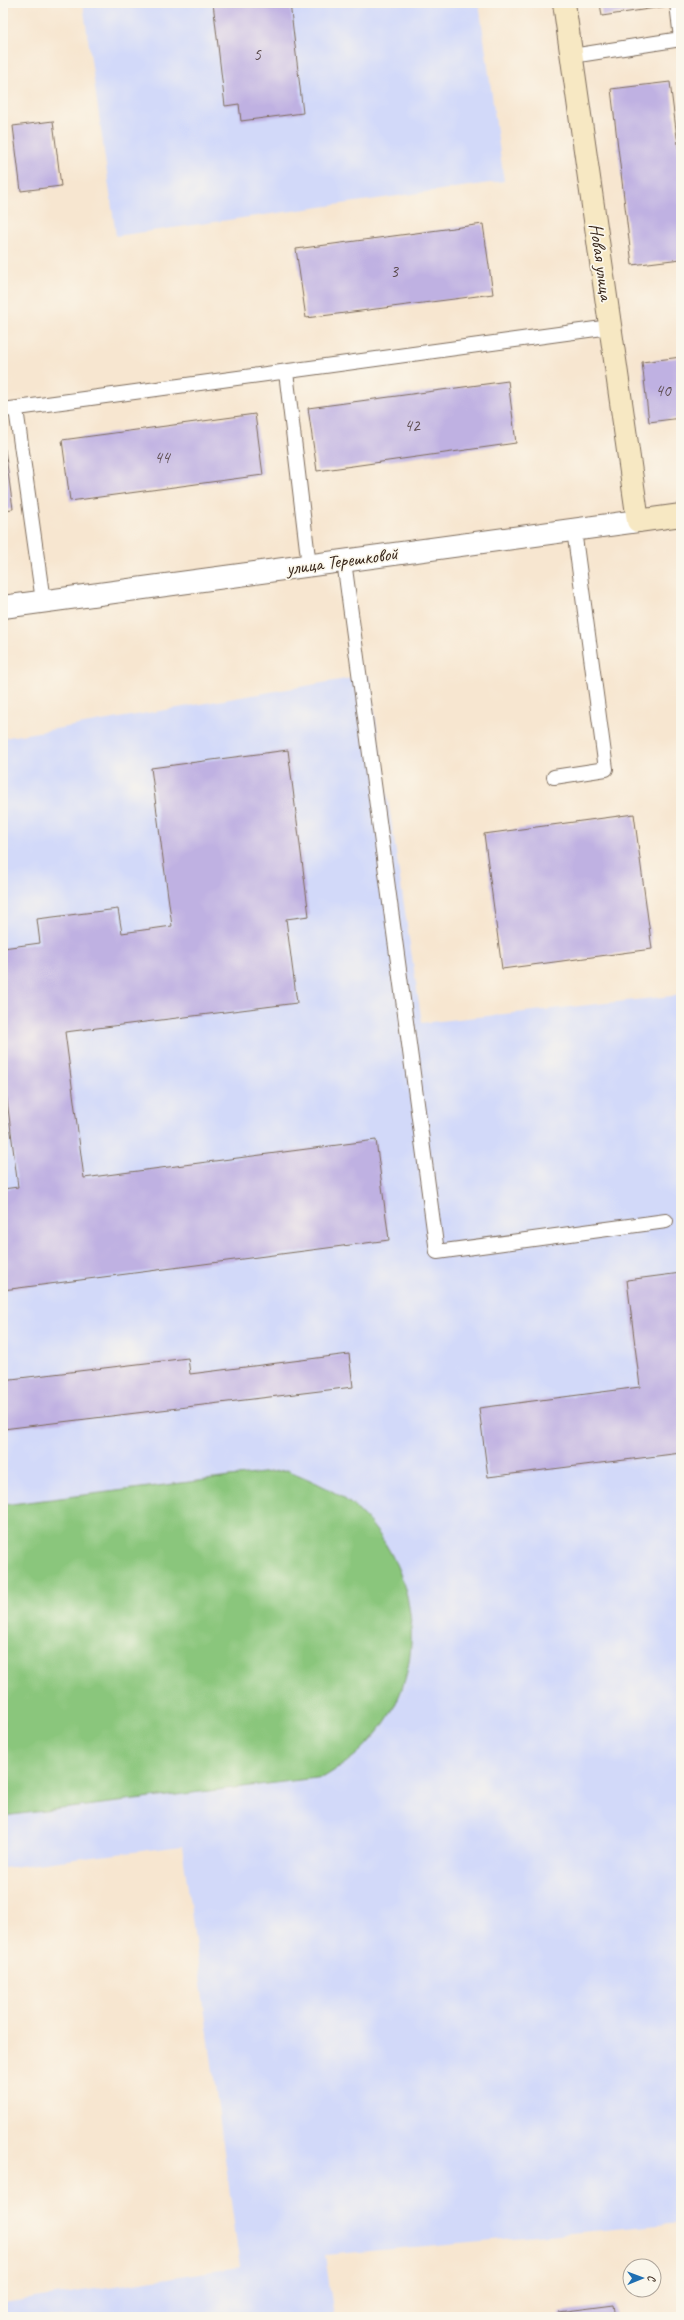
<svg xmlns="http://www.w3.org/2000/svg" width="684" height="2320" viewBox="0 0 684 2320" font-family="Caveat,sans-serif">
<rect width="100%" height="100%" fill="#fbf7ec"/>
<filter id="ink" filterUnits="userSpaceOnUse"><feTurbulence type="fractalNoise" baseFrequency=".025" numOctaves="2"/><feDisplacementMap in="SourceGraphic" scale="8" xChannelSelector="R" yChannelSelector="G"/><feConvolveMatrix kernelMatrix="1 2 1 2 8 2 1 2 1" color-interpolation-filters="sRGB"/></filter>
<filter id="wash" filterUnits="userSpaceOnUse"><feTurbulence type="fractalNoise" baseFrequency=".012" numOctaves="4" result="noise"/><feDisplacementMap in="SourceGraphic" scale="16" xChannelSelector="R" yChannelSelector="G"/><feGaussianBlur stdDeviation="0.9" result="paint"/><feColorMatrix in="noise" values="0 0 0 0 0 0 0 0 0 0 0 0 0 0 0 0 0 1.4 0 .05"/><feComposite in="paint" operator="in"/></filter>
<g filter="url(#wash)">
<rect width="100%" height="100%" fill="#f7e6d0"/>
<path fill="#d2d9f9" d="M83 3H479L504 181 116 236Z
M369 675 422 1023 681 995V2223L325 2255 334 2317H3V2303L240 2267 182 1846 3 1868V738Z"/>
<path fill="#8ac67b" stroke="#62784c" d="M287 1470C313 1481 340 1492 360 1512 422 1573 431 1677 369 1742 356 1757 340 1767 324 1777L3 1816V1505Z"/>
<g id="blocks">
<path fill="#bfb1e2" d="M213 3H290L303 113 241 121 239 104 225 106Z
M600 3H668L669 6 602 16Z
M670 82 681 169V259L632 265 611 89Z
M53 121 61 186 21 191 13 126Z
M483 224 493 294 306 318 296 249Z
M681 357V418L649 422 642 362Z
M508 381 516 443 317 471 308 408Z
M255 414 263 475 70 501 62 440Z
M3 449H5L13 509 3 510Z
M288 750 309 916 286 919 297 1003 65 1032 84 1178 376 1140 389 1240 3 1290V1189L18 1187 3 1069V948L40 943 37 919 118 909 122 933 172 926 151 768Z
M634 814 652 949 502 969 484 834Z
M681 1273V1453L488 1477 479 1408 640 1387 627 1280Z
M349 1354 353 1387 3 1429V1380L188 1358 190 1374Z
M614 2305 616 2317H560L559 2312Z"/>
</g>
</g>
<g filter="url(#ink)">
<use href="#blocks" fill-opacity="0" stroke="#7d6c5c" stroke-width="1"/>
<g fill="none" stroke-linecap="round" stroke-linejoin="round">
<g stroke="#7d6c5c" stroke-width="16">
<path id="service" d="M677 3 681 39
M572 56 681 39
M286 372 309 566
M16 409 43 601
M3 410 610 327
M344 561 437 1252 666 1221
M554 777 606 769 574 530"/>
</g>
<g stroke="#7d6c5c" stroke-width="24">
<path id="tertiary" d="M3 607 638 521"/>
</g>
<g stroke="#7d6c5c" stroke-width="24">
<path id="secondary" d="M564 3 638 521 681 515"/>
</g>
<use href="#service" stroke="#fff" stroke-width="14"/>
<use href="#tertiary" stroke="#fff" stroke-width="22"/>
<use href="#secondary" stroke="#f7e8c3" stroke-width="22"/>
</g>
</g>
<g text-anchor="middle" dominant-baseline="central" stroke-width="3.5" stroke-linejoin="round" paint-order="stroke">
<g font-size="17" fill="#5c4c4f">
<text x="257" y="54">5</text>
<text x="394" y="271">3</text>
<text x="663" y="390">40</text>
<text x="412" y="425">42</text>
<text x="162" y="457">44</text>
</g>
<g font-size="19" fill="#3b2a1e" stroke="#fbf7ec">
<text transform="translate(601 262) rotate(82)">Новая улица</text>
<text transform="translate(342 561) rotate(-8)">улица Терешковой</text>
</g>
</g>
<rect width="684" height="2320" fill="none" stroke="#fbf7ec" stroke-width="16"/>
<g transform="translate(642 2278) rotate(89)"><circle r="19" fill="#fbf7ec" stroke="#aea59a"/>
<path d="M0-3L7 15L0 10L-7 15Z" fill="#1f6fb2"/>
<text y="-6" font-size="11" font-weight="bold" text-anchor="middle" fill="#3b2a1e">С</text>
</g>
</svg>
